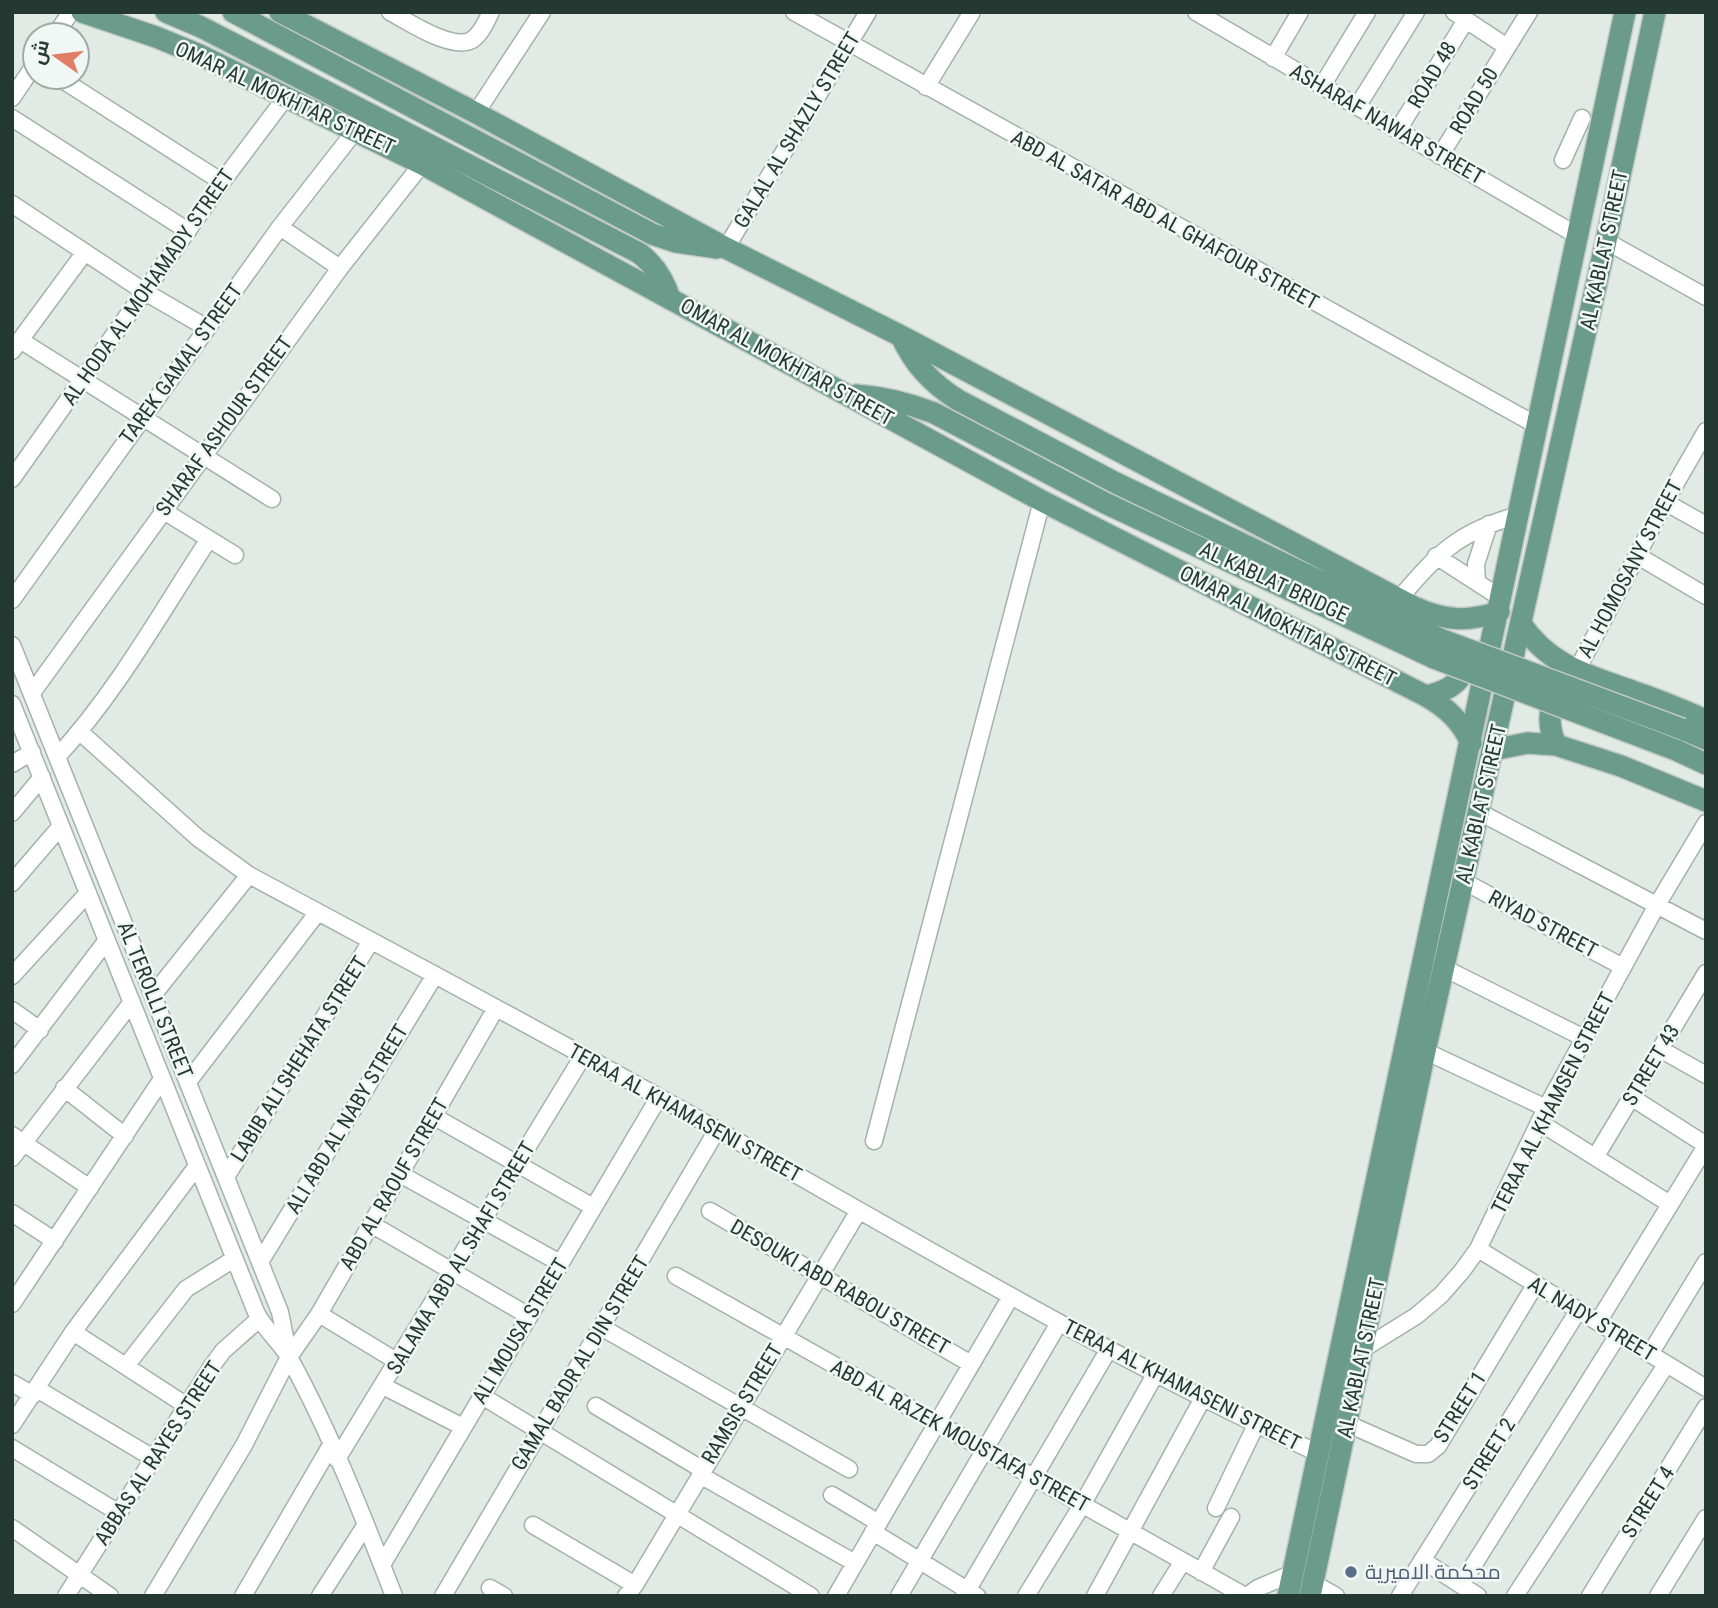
<svg xmlns="http://www.w3.org/2000/svg" width="1718" height="1608" viewBox="0 0 1718 1608" font-family="'Roboto Condensed',Cairo,sans-serif">
<rect width="100%" height="100%" fill="#e1eae5"/>
<g fill="none" stroke-linecap="round" stroke-linejoin="round">
<g stroke="#a4b1ac" stroke-width="19">
<path id="minor" d="M390 12C409 22 452 51 472 40 481 34 486 22 491 12
M794 12 1538 426
M1196 12 1578 236
M1454 12 1507 47
M55 35 71 12
M1273 58 1300 12
M58 77 222 182
M1322 86 1367 12
M926 87 972 12
M12 98 35 64
M1357 107 1416 12
M476 113 542 12
M12 118 188 231
M1398 130 1466 20
M1440 156 1529 12
M1563 160 1582 118
M12 204 145 292 207 328
M280 227 340 268
M1606 241 1706 297
M726 248 868 12
M20 340 272 499
M12 351 85 252
M12 479 222 182 286 97
M1665 502 1706 525
M162 510 235 555
M1436 556 1501 598
M1638 556 1706 596
M1477 582 1476 564 1489 524
M1399 599C1438 553 1459 531 1519 515
M12 600 280 227 355 131
M12 645 280 1312 289 1357
M1576 672 1665 502 1706 431
M32 693 340 268 422 164
M12 704 256 1312C266 1332 281 1342 290 1359 331 1434 363 1516 394 1596
M80 732 198 838 249 875C405 959 562 1042 716 1129 914 1241 1110 1358 1318 1453
M57 757C117 692 161 612 209 539
M12 764 32 752
M1479 812 1706 931
M12 813 42 777
M1463 881 1623 967
M12 883 61 826
M1444 968 1584 1038
M12 976 88 893
M153 995 249 875
M12 1010 40 1030
M1660 1049 1706 1075
M1425 1051 1546 1108
M12 1065 107 940
M188 1082 318 912
M64 1088 125 1136
M1631 1097 1706 1145
M433 1116 593 1207
M1539 1122 1670 1204
M12 1135 90 1188
M874 1141 1042 501
M1596 1156 1706 973
M12 1158 132 1002
M400 1174 560 1263
M226 1177 371 941
M710 1211 971 1364
M12 1213 55 1241
M371 1224 529 1316
M1478 1249 1706 1388
M260 1262 435 975
M676 1276 1245 1596
M12 1304 162 1079
M319 1314 398 1362
M1598 1322 1706 1146
M601 1327 849 1469
M73 1332 187 1406
M1363 1349 1416 1316 1441 1295 1462 1271 1478 1249 1546 1108 1657 905 1706 823
M1650 1354 1706 1262
M126 1366 186 1289 234 1259
M12 1383 33 1395
M383 1386 463 1427
M37 1389 153 1458
M482 1396 811 1596
M596 1406 703 1470
M1348 1424 1416 1454H1428L1438 1446 1535 1285
M12 1425 73 1332 197 1166
M12 1448 119 1513
M337 1459 583 1056
M700 1475 855 1563
M832 1495 879 1523
M1216 1508 1256 1425
M533 1525 635 1585
M12 1528 110 1596
M873 1532 977 1596
M1422 1560 1478 1596
M382 1565 659 1097
M1201 1572 1231 1517
M1313 1583 1336 1596
M1461 1585 1618 1335
M490 1588 504 1596
M66 1596 212 1366 223 1351 259 1319
M153 1596 244 1445 289 1357 319 1314 496 1008
M243 1596 331 1445
M320 1596 365 1526
M443 1596 717 1130
M626 1596 635 1585 858 1212
M836 1596 1010 1298
M899 1596 1059 1323
M964 1596 1109 1349
M1026 1596 1082 1505 1156 1373
M1095 1596 1203 1398
M1161 1596 1183 1561
M1247 1596 1258 1588 1293 1573
M1400 1596 1578 1311
M1515 1596 1666 1365
M1590 1596 1706 1407
M1658 1596 1706 1518"/>
</g>
<g stroke="#c1c8c6" stroke-width="24">
<path id="major" d="M82 12 156 37 200 55 422 164 1042 501 1426 696C1447 708 1461 721 1471 743
M166 12 201 27 639 253C655 265 664 279 670 299
M233 12 652 234 676 242 717 248
M280 12 476 113 726 248 901 336 1414 607C1445 621 1467 622 1499 612
M901 336C914 364 931 383 958 400L1116 483 1440 639
M856 395C884 397 908 403 934 413L1105 503 1434 658
M1521 624C1551 667 1588 675 1635 692 1659 700 1682 710 1706 720
M1426 696C1452 690 1467 680 1466 651
M1682 729 1706 739
M1556 745C1547 725 1548 706 1560 688
M1493 750 1527 743 1556 745 1621 766 1706 801
M1676 750 1706 764
M1288 1596 1625 12
M1310 1596 1425 1051 1606 241 1655 12"/>
</g>
<use href="#minor" stroke="#fff" stroke-width="16"/>
<use href="#major" stroke="#6a9b8b" stroke-width="21"/>
<g stroke="#c1c8c6" stroke-width="24" stroke-linecap="butt">
<path id="major-bridge" d="M1440 639 1682 729
M1434 658 1676 750"/>
</g>
<use href="#major-bridge" stroke="#6a9b8b" stroke-width="21"/>
</g>
<circle fill="#5c6f8a" stroke="#f1f7f4" stroke-width="2.5" cx="1351" cy="1572" r="7"/>
<g text-anchor="middle" dominant-baseline="central" stroke-width="5" stroke-linejoin="round" paint-order="stroke">
<g font-size="21" fill="#233932" stroke="#f1f7f4">
<text transform="translate(1432 75) rotate(-59)">ROAD 48</text>
<text transform="translate(285 98) rotate(25)">OMAR AL MOKHTAR STREET</text>
<text transform="translate(1474 101) rotate(-59)">ROAD 50</text>
<text transform="translate(1387 124) rotate(30)">ASHARAF NAWAR STREET</text>
<text transform="translate(797 130) rotate(-59)">GALAL AL SHAZLY STREET</text>
<text transform="translate(1165 220) rotate(29)">ABD AL SATAR ABD AL GHAFOUR STREET</text>
<text transform="translate(1604 250) rotate(-78)">AL KABLAT STREET</text>
<text transform="translate(148 287) rotate(-55)">AL HODA AL MOHAMADY STREET</text>
<text transform="translate(787 362) rotate(29)">OMAR AL MOKHTAR STREET</text>
<text transform="translate(181 364) rotate(-54)">TAREK GAMAL STREET</text>
<text transform="translate(224 426) rotate(-54)">SHARAF ASHOUR STREET</text>
<text transform="translate(1630 569) rotate(-62)">AL HOMOSANY STREET</text>
<text transform="translate(1274 582) rotate(25)">AL KABLAT BRIDGE</text>
<text transform="translate(1288 626) rotate(27)">OMAR AL MOKHTAR STREET</text>
<text transform="translate(1481 804) rotate(-77)">AL KABLAT STREET</text>
<text transform="translate(1543 924) rotate(28)">RIYAD STREET</text>
<text transform="translate(155 1000) rotate(68)">AL TEROLLI STREET</text>
<text transform="translate(299 1059) rotate(-58)">LABIB ALI SHEHATA STREET</text>
<text transform="translate(1651 1065) rotate(-59)">STREET 43</text>
<text transform="translate(1553 1103) rotate(-63)">TERAA AL KHAMSEN STREET</text>
<text transform="translate(685 1113) rotate(29)">TERAA AL KHAMASENI STREET</text>
<text transform="translate(347 1119) rotate(-59)">ALI ABD AL NABY STREET</text>
<text transform="translate(394 1184) rotate(-60)">ABD AL RAOUF STREET</text>
<text transform="translate(461 1258) rotate(-59)">SALAMA ABD AL SHAFI STREET</text>
<text transform="translate(840 1287) rotate(30)">DESOUKI ABD RABOU STREET</text>
<text transform="translate(1592 1319) rotate(31)">AL NADY STREET</text>
<text transform="translate(520 1331) rotate(-59)">ALI MOUSA STREET</text>
<text transform="translate(1361 1358) rotate(-78)">AL KABLAT STREET</text>
<text transform="translate(580 1363) rotate(-59)">GAMAL BADR AL DIN STREET</text>
<text transform="translate(1182 1385) rotate(27)">TERAA AL KHAMASENI STREET</text>
<text transform="translate(742 1404) rotate(-59)">RAMSIS STREET</text>
<text transform="translate(1460 1407) rotate(-58)">STREET 1</text>
<text transform="translate(960 1436) rotate(29)">ABD AL RAZEK MOUSTAFA STREET</text>
<text transform="translate(158 1453) rotate(-57)">ABBAS AL RAYES STREET</text>
<text transform="translate(1489 1454) rotate(-58)">STREET 2</text>
<text transform="translate(1648 1502) rotate(-58)">STREET 4</text>
</g>
<g font-size="21" fill="#4e5e75" stroke="#f1f7f4" text-anchor="start">
<text x="1365" y="1572">محكمة الاميرية</text>
</g>
</g>
<rect width="1718" height="1608" fill="none" stroke="#233932" stroke-width="28"/>
<g transform="translate(56 56) rotate(284)"><circle r="33" fill="#f1f7f4" stroke="#9faba6" stroke-width="2"/>
<path d="M0-5L12 26L0 18L-12 26Z" fill="#e27d67"/>
<text y="-10" font-size="19" font-weight="bold" text-anchor="middle" fill="#233932">ش</text>
</g>
</svg>
